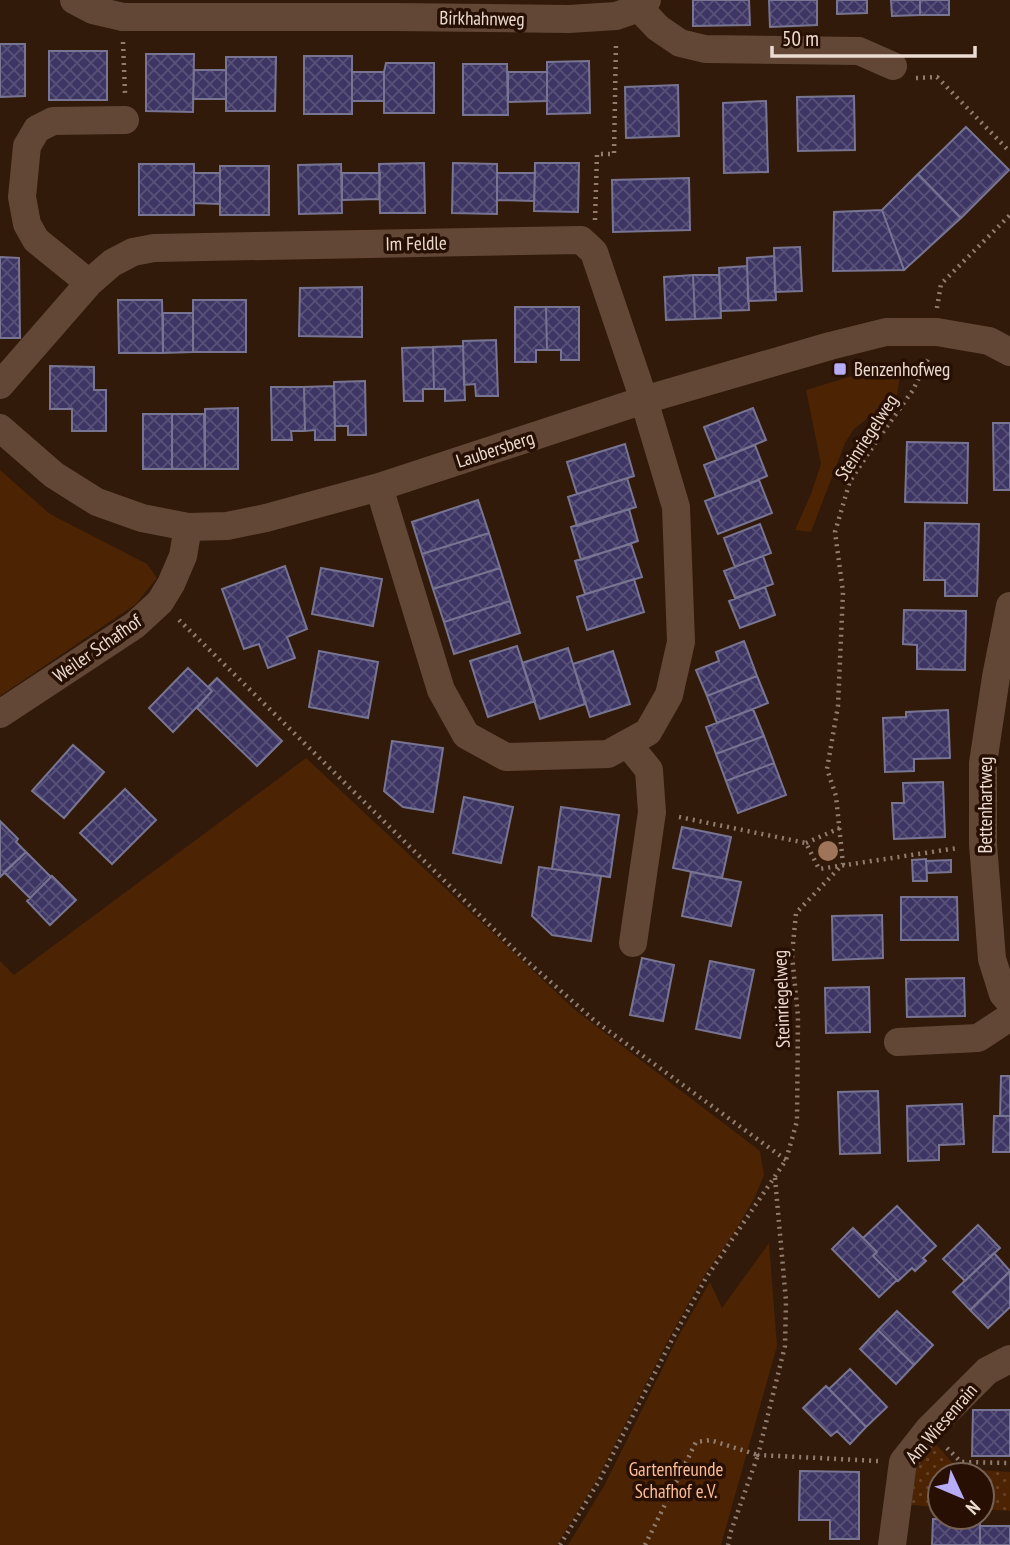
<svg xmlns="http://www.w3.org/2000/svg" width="1010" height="1545" viewBox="0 0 1010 1545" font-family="'PT Sans Narrow',sans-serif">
<defs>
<pattern id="park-dots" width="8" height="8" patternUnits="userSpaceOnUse" patternTransform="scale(1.75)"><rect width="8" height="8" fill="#4c2303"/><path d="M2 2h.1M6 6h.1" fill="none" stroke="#664227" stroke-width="1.8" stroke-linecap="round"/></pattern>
<pattern id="building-cross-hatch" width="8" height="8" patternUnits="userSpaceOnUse" patternTransform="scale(1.75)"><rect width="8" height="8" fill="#3d3563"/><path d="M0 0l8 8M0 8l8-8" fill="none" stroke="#595278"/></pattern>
</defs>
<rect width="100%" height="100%" fill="#311a0a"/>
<path fill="#4c2303" d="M902 365 897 395 854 429 845 443 811 532 795 530 811 494 821 464 806 390 852 376Z
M0 470 50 514 147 564 157 578 136 604 0 696Z
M306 758 575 1010 760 1151 764 1175 755 1197 732 1236 704 1276 673 1331 596 1481 557 1545H0V961L14 975Z
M769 1243 777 1346 721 1545H568L604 1486 679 1335 710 1282 722 1308Z"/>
<path fill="url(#park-dots)" d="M935 1443 958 1469 1010 1472V1511L982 1509V1475H940V1507L911 1505 916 1469Z"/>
<path fill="url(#building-cross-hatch)" stroke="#787593" stroke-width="2" d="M693 0H749L750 25 693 26Z
M769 0H817V25L770 27Z
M837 0H867V13L837 14Z
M891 0H920V15L892 16Z
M920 0H949V15H920Z
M0 44H25V96L0 97Z
M49 51H107V100H49Z
M146 54H194L193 112 146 111Z
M304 56H352V114H304Z
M226 57H276L275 111H226Z
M589 61 590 113 547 114V62Z
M386 63H434V113H384V72Z
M463 64H507L508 115H463Z
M194 70H226V99H193Z
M352 72H384V101H352Z
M508 72H547V101L508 102Z
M678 85 679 136 626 138 625 87Z
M854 96 855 150 798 151 797 97Z
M766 101 768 172 724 173 723 103Z
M966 127 1009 170 961 218 918 174Z
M424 163 425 213H380L379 164Z
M453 163 497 164V214L452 213Z
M535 163H579L578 212 534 211Z
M139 164H194V215H139Z
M341 164 342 213 299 214 298 165Z
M220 166H269V215H220Z
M194 173H220V204L194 203Z
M342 173H380L379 199 342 200Z
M497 173H535L534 201 497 200Z
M918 174 961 218 904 270 882 210Z
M689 178 690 230 613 232 612 180Z
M882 210 904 270 833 271 834 212Z
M800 247 802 291 775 292 774 248Z
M774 256 776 300 748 301 747 258Z
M0 257 19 258 20 338H0Z
M747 266 749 310 721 311 719 268Z
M693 275 695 319 666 320 664 277Z
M693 275H719L721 318 695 319Z
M362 287V337L299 336 300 288Z
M118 300H162L163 353H119Z
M193 300H246V352H193Z
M515 307H546L547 350H536V362H515Z
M546 307H579V360H561V350H547Z
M163 313H193V352L163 353Z
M496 340 498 396H476L475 384 464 385 463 341Z
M463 346 465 400 445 401V389H434L433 347Z
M433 347 434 389H423V401H404L402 348Z
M50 366 94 367V390H106V431H72V409H50Z
M365 381 366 435H348V426H335L334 382Z
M334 386 335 440H315V430L305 431 304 387Z
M271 387H304L305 431H291L292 440H272Z
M238 408V469H205V409Z
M753 408 766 440 717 460 704 427Z
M143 414H172V469H143Z
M172 414H204L205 469H172Z
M993 423H1010V490H994Z
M907 442 968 443 967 503 905 502Z
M625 444 634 476 577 494 567 462Z
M755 445 767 476 716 497 704 465Z
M627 478 636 507 577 526 568 497Z
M759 480 772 513 718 534 705 501Z
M478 500 489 533 422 554 412 522Z
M629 509 638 541 581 560 571 527Z
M925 523 979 524 977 596H945V580H924Z
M760 524 771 553 735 567 724 538Z
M489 533 500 568 433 589 422 554Z
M631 544 642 577 585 594 575 561Z
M763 556 773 584 735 598 724 571Z
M285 566 307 629 287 637 295 658 268 668 259 644 244 649 222 589Z
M321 568 382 579 373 626 312 614Z
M500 568 510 601 444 622 433 589Z
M634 579 644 612 587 630 577 597Z
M765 587 775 615 740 628 729 601Z
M510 601 520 633 454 654 444 622Z
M904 610 966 611 965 670 917 669V645L903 644Z
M744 641 757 676 707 696 696 670 719 661 716 652Z
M517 646 535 701 488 717 470 661Z
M568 648 585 704 540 719 522 663Z
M319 651 378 662 368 718 309 707Z
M613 651 630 704 590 717 573 664Z
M188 668 212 691 173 732 149 708Z
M757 676 768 703 717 723 707 696Z
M217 678 282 741 257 766 197 708 212 691 208 687Z
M753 709 764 736 716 754 706 727Z
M948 710 950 758 914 759V771L885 772 883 718 906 717V712Z
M764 736 774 763 726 781 716 754Z
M392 741 443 748 433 812 403 807 384 791Z
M73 745 104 772 64 818 32 791Z
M774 763 786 795 738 813 726 781Z
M943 782 945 837 894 839 892 803H904L903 783Z
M125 789 156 820 112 864 80 833Z
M464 797 513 807 501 863 453 853Z
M561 807 619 815 610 877 552 869Z
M0 821 18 839 16 842 26 852 0 877Z
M682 827 731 837 722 878 673 868Z
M26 852 51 877 30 898 4 872Z
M926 859 927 881H913L912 860Z
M951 860V872L927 873 926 861Z
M539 867 601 876 591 941 552 935 532 916Z
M691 872 741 882 731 926 682 916Z
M52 876 76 900 50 925 27 901Z
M901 897H957L958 940H901Z
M882 915 883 958 833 960 832 916Z
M642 958 674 965 663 1021 630 1015Z
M710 961 754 970 740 1038 696 1029Z
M964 978 965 1016 907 1017 906 979Z
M869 987 870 1032 826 1033 825 988Z
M1001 1076H1010V1116H1000Z
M878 1091 880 1153 840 1154 838 1092Z
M962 1104 964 1144 939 1145V1160L908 1161 907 1106Z
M994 1116H1010V1152H993Z
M897 1206 936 1246 923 1258 926 1261 915 1271 912 1268 898 1281 873 1256 877 1252 863 1238Z
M978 1225 1000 1248 965 1281 943 1259Z
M853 1228 877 1252 873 1256 897 1280 879 1297 832 1249Z
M994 1253 1010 1271 970 1310 953 1292Z
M1010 1271V1307L988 1328 970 1310Z
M897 1311 933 1345 914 1365 878 1330Z
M878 1330 914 1365 896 1384 860 1349Z
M850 1369 887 1407 866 1427 829 1389Z
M826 1386 866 1427 850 1444 837 1431 831 1436 803 1408Z
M973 1410H1010V1456H972Z
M800 1471 859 1472V1539H830V1520H799Z
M933 1519 980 1520V1545H932Z
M980 1526H1010V1545H980Z"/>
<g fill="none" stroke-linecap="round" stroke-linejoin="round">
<path stroke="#917d70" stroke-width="4.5" stroke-dasharray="2 5" stroke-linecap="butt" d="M123 42 125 93
M916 78 937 77 1010 152
M595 220 597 154H614L616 42
M937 308 941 284 1010 215
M179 620 520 955 595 1021 786 1160
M679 817 806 843 819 869 958 848
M806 843 840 828
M775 1178 786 1301 785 1346 758 1455 878 1461
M947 1448 961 1462 1010 1463
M560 1545 599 1481 676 1332 706 1278 786 1160 797 1121 798 1017 792 955 796 913 843 864 836 796 827 769 838 706 843 592 835 532 850 481 876 442 913 390 929 357
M645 1545 696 1442 710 1440 758 1455 730 1534 728 1545"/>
<path stroke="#624736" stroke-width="28" d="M74 0 93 10 123 17H395L569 19 616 16 639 8 647 0
M639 8 658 28 680 43 705 49 859 51 893 66
M89 283 36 240 27 224 22 197 27 146 37 129 53 121 125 120
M0 385 89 283 112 263 133 252 154 248 581 240 594 252 644 400 676 507 681 642 669 695 648 732 608 754 506 757 466 735 441 690 379 487
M0 428 54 475 97 502 142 518 188 527 227 526 266 518 379 487 644 400 830 346 886 332H937L989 341 1010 352
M1010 606 996 677 983 763V844L992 959 1003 994 1010 1002
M0 714 135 625 160 602 171 584 183 556 188 527
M628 744 649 770 652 812 633 943
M898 1042 978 1038 1010 1017
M892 1545 903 1462 929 1429 987 1371 1010 1359"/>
</g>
<circle fill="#a07459" cx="828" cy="851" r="10"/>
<rect fill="#b6acf8" stroke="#271003" stroke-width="2.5" x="833" y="362" width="14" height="14" rx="3.5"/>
<g text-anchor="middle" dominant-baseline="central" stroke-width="7" stroke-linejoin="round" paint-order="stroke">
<g font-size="19" fill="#ecdbd1" stroke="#271003">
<text transform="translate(482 18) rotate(1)">Birkhahnweg</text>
<text transform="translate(416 243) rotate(-1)">Im Feldle</text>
<text transform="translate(866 437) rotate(-57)">Steinriegelweg</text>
<text transform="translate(495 449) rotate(-18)">Laubersberg</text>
<text transform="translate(97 648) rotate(-35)">Weiler Schafhof</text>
<text transform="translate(985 805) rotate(-90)">Bettenhartweg</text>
<text transform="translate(781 999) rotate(-92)">Steinriegelweg</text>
<text transform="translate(941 1423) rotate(-49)">Am Wiesenrain</text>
</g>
<g font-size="19" fill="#ecdbd1" stroke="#271003" text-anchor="start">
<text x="854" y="369">Benzenhofweg</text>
</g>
<g font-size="19" fill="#fbbe99" stroke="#271003">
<text x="676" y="1469">Gartenfreunde<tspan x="676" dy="22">Schafhof e.V.</tspan></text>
</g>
</g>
<g transform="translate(961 1496) rotate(134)"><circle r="33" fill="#271003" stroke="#766155" stroke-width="2"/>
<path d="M0-5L12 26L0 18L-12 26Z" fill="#b6acf8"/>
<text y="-10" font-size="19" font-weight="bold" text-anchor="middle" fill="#ecdbd1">N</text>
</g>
<path d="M772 46v10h203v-10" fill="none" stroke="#ecdbd1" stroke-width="3.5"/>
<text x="782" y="46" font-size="21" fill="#ecdbd1" stroke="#271003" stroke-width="5" paint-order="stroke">50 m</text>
</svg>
